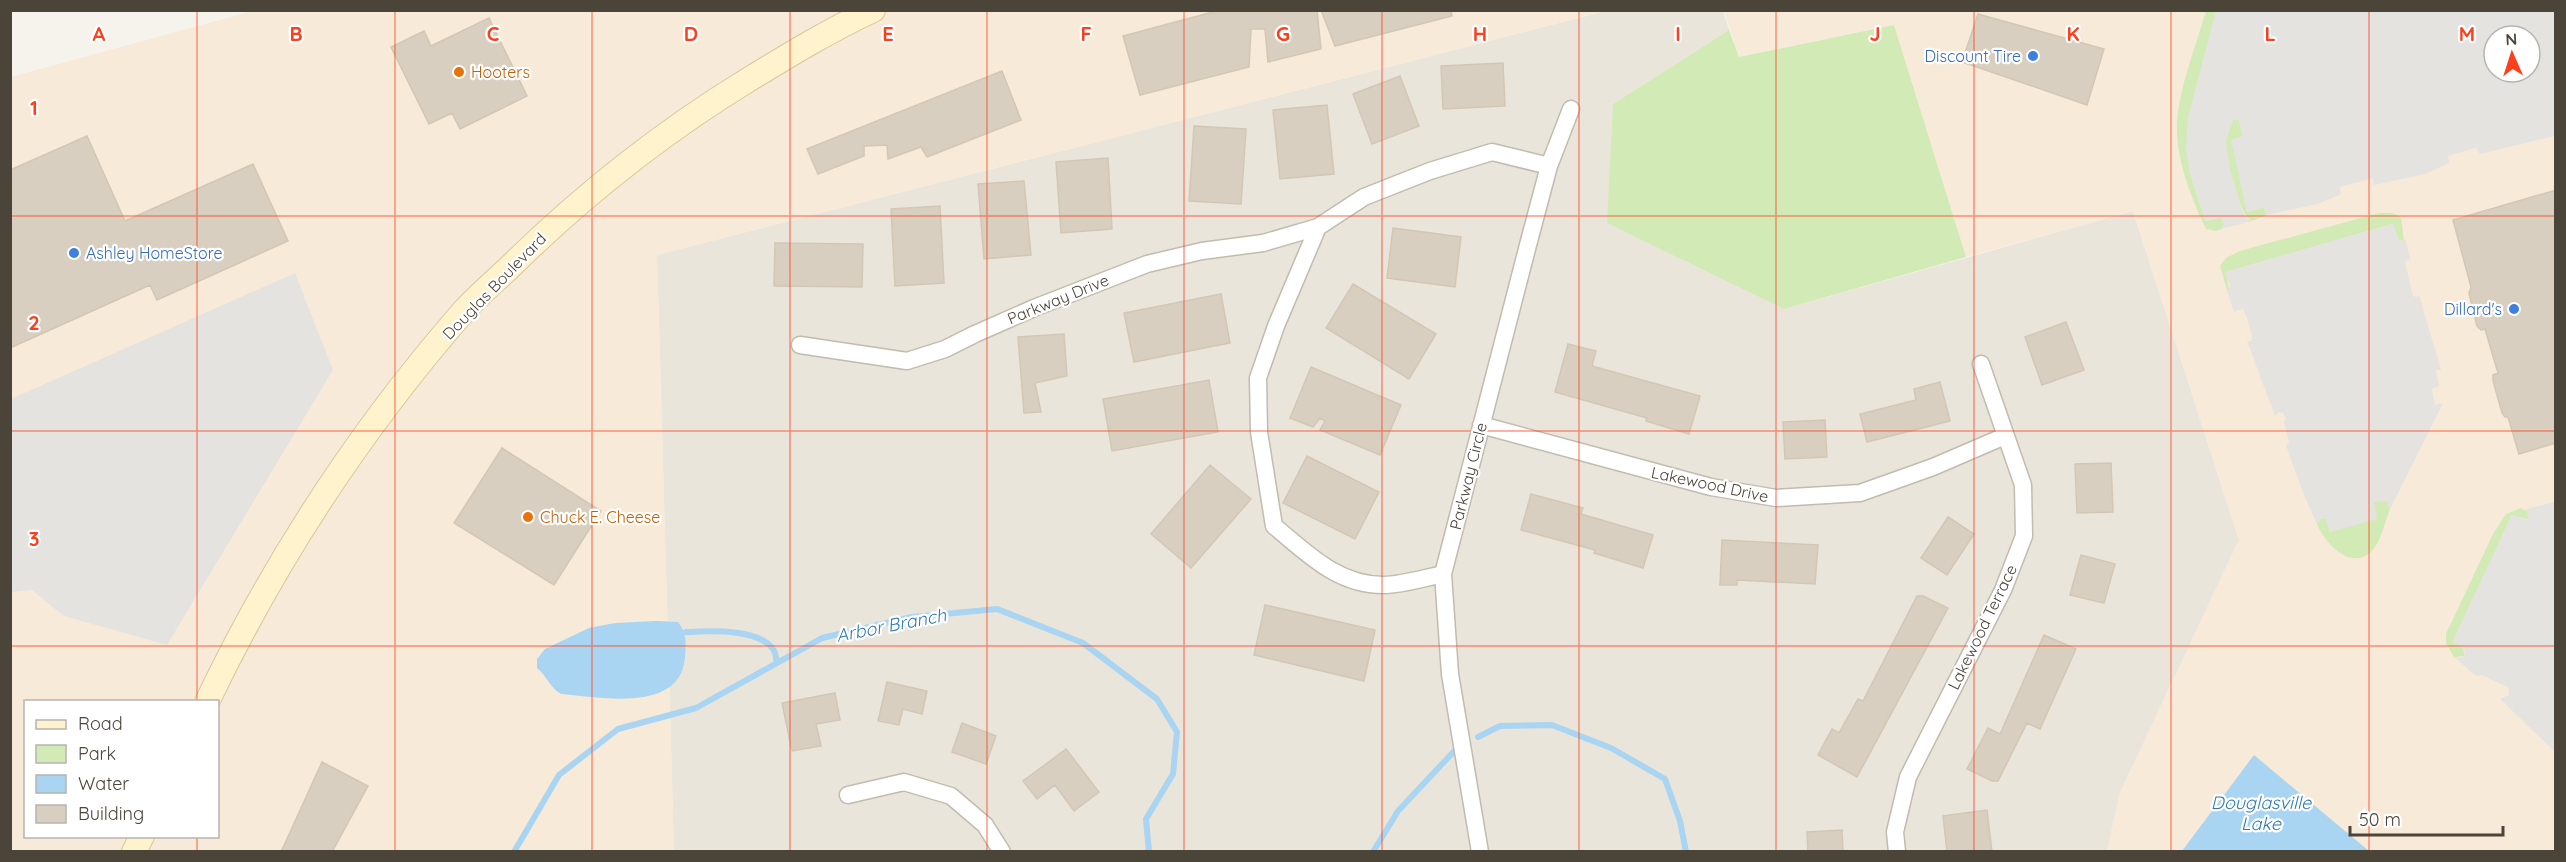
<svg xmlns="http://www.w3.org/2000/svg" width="2566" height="862" viewBox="0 0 2566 862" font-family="Quicksand,sans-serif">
<rect width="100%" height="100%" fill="#f6f3ec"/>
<path fill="#eae5da" d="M1606 11H1723L1729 30 1613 104 1784 309 2133 211 2239 540 2120 793 2107 851H674L657 255Z"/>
<path fill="#f7ead8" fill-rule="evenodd" d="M256 10 1606 11 657 255 674 851H11V77ZM26 702H218V836H26Z
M1724 11H2555V851H2107L2120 793 2239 540 2133 211 1966 257 1894 25 1739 57ZM2494 36H2530V72H2494Z"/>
<path fill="#d2eab5" d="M2206 11H2217L2206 221 2221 217 2224 224 2221 229 2216 231 2206 229C2191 198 2175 157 2177 122 2180 85 2196 46 2206 11Z
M1894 25 1966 257 1784 309 1607 223 1613 104 1729 30 1739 57Z
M2233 119 2239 120 2243 136 2232 140 2247 212 2264 207 2266 215 2252 221C2239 215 2225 157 2226 142 2226 135 2231 126 2233 119Z
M2375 214C2384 213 2394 211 2401 218L2404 241 2399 240 2392 224 2226 272 2229 290H2227L2220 266 2226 258 2240 251Z
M2381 500 2387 501 2390 509C2385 521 2381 542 2371 552 2350 571 2325 543 2317 524L2320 519 2326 518 2330 532 2374 502Z
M2521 508 2528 512 2530 520 2512 515 2453 642 2463 648 2465 656 2454 657 2446 643V634L2493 534 2506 514Z"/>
<path fill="#e5e3e0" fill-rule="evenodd" d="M2216 11H2555V136L2480 154 2476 148 2448 156 2449 163 2425 174 2374 185 2373 178 2340 187 2341 194 2318 204 2266 215 2264 207 2247 212 2231 140 2243 136 2239 120 2233 119 2226 141 2230 168 2242 210 2247 219 2252 221 2221 229 2224 224 2221 218 2205 221 2190 174 2186 149 2188 117ZM2494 36H2530V72H2494Z
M2393 224 2399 240 2404 241 2405 238 2411 262 2408 259 2405 262 2413 296 2417 297 2419 295 2441 370H2436L2439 386 2432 389 2435 405 2443 403 2390 509 2387 501 2374 502 2377 519 2330 532 2326 518 2320 519 2317 524 2304 495 2286 446 2289 443 2284 422 2286 419 2283 413 2279 412 2275 416 2247 341H2251L2252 337 2248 321 2243 308 2234 312 2227 290H2229L2230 286 2225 272Z
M295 273 333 370 167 645 64 616 32 590 11 592V399Z
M2555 502H2556L2555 752 2500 699 2509 695V688L2482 675 2476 676 2454 657 2460 658 2464 656 2465 652 2463 648 2452 642 2512 515 2529 520 2526 509Z"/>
<path fill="#a9d4f2" d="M656 621 678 622C687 634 686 641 685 657 681 714 599 697 561 694 550 688 547 676 537 668V659L545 649 589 628 615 623Z
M2254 755 2369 851H2182Z"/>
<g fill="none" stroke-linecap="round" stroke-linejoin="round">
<path stroke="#a9d4f2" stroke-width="6" d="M686 632C709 631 758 628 773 649 776 653 776 659 777 663
M1478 737 1500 726 1552 725 1611 748 1665 779 1680 821 1686 852
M514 852 559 775 618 729 696 708 822 638 912 617 997 609 1083 643 1157 699 1177 732 1173 774 1146 819 1149 852
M1373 852 1398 811 1458 747"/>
</g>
<path fill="#d8cfc1" stroke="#d3c7b4" stroke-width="1.5" d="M1220 10H1317L1321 49 1268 62 1265 29H1251L1249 67 1140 95 1123 36Z
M1321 10H1451L1452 16 1335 46Z
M1978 14 2104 49 2087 105 1962 62Z
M489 18 527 96 460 129 452 113 429 124 391 47 424 31 431 46Z
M1503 63 1505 106 1443 109 1441 66Z
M1002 71 1021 120 927 157 921 147 888 159 887 145 864 146V156L818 174 807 149Z
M1400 76 1419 126 1372 144 1353 94Z
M1327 105 1334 174 1280 179 1273 110Z
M1194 126 1246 129 1241 204 1189 201Z
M87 136 125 221 253 164 288 241 157 300 150 285 10 348V170Z
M1108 158 1112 229 1061 233 1056 162Z
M1024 181 1031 255 984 259 978 184Z
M2556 190V443L2519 454 2508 417H2505L2502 413 2493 381V375L2498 373 2485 329 2481 330 2477 326 2469 293 2471 287 2453 220Z
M940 206 944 283 895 286 891 209Z
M1393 228 1461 237 1455 287 1387 278Z
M775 243 863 244 862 287 774 286Z
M1353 284 1436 334 1409 379 1326 328Z
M1221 294 1230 343 1134 362 1124 313Z
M2066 322 2084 370 2042 385 2025 337Z
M1064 334 1067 376 1035 383 1041 412 1024 413 1018 337Z
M1568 344 1596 351 1592 366 1700 396 1689 434 1646 421 1647 418 1555 392Z
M1311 367 1401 405 1380 455 1320 430 1325 421 1320 418 1313 427 1290 418Z
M1209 380 1218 432 1112 451 1103 399Z
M1940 382 1950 421 1867 442 1860 414 1916 400 1914 389Z
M1825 420 1827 457 1785 459 1783 422Z
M502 448 601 511 554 585 454 523Z
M1307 456 1379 492 1355 539 1283 503Z
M2111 463 2113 512 2077 513 2075 464Z
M1210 465 1251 499 1191 568 1151 534Z
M1531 494 1583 508 1581 514 1653 535 1643 568 1594 553 1595 550 1521 530Z
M1948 517 1974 534 1947 575 1921 558Z
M1722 540 1818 545 1815 584 1737 580V585H1720Z
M2081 555 2115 564 2104 603 2070 595Z
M1917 596H1923L1948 608 1857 777 1818 755 1832 729 1839 733 1858 699 1863 701Z
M1265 605 1375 630 1364 681 1254 655Z
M2044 635 2076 649 2040 729 2027 723 1998 781H1992L1967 769 1988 728 2000 734Z
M887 682 927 691 922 714 903 709 899 725 878 721Z
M835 693 840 720 816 724 821 746 792 751 782 703Z
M962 723 996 736 986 764 952 752Z
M1066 749 1099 792 1074 811 1055 785 1037 799 1023 781Z
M322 762 368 786 332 852H281Z
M1987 810 1992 852H1947L1943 816Z
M1842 830 1843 852H1808L1807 832Z"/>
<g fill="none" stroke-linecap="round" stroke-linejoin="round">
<g stroke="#c2bbae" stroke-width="19">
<path id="minor" d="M800 345 907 361 945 349 975 334 1034 308 1147 264 1202 251 1263 243 1318 227
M1481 425 1711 487 1776 498 1860 493 1933 467 2005 436
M1443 574C1424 578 1402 585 1383 585 1337 585 1307 553 1274 526L1259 432 1258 378 1276 326 1318 227 1364 197 1430 171 1492 152 1549 166
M848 795 904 782 951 796 985 825 1002 852
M1480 852 1450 674 1443 574 1528 245 1549 166 1571 109
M1897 852 1895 832 1908 777 2003 590 2024 536 2023 485 1981 364"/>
</g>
<g stroke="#d6c79b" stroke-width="26">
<path id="secondary" d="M207 702C274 562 361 429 463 312 479 294 499 278 516 261 588 191 663 132 748 80 789 55 830 30 873 10
M134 852 142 836"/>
</g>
<use href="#minor" stroke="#fff" stroke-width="16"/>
<use href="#secondary" stroke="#fff3cd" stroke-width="24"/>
</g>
<path fill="none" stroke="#fc3f1d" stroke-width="1.5" stroke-opacity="0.55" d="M197 10V702M395 10V852M592 10V852M790 10V852M987 10V852M1184 10V852M1382 10V852M1579 10V852M1776 10V852M1974 10V852M2171 10V852M2369 10V852M10 216H2556M10 431H2556M10 646H2556M197 836V852"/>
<g fill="#3f7fe0" stroke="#fff" stroke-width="2">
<circle cx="2033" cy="56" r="6"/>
<circle cx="74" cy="253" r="6"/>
<circle cx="2514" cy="309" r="6"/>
</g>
<g fill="#e8710a" stroke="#fff" stroke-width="2">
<circle cx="459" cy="72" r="6"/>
<circle cx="528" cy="517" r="6"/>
</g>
<g text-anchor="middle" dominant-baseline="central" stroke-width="4.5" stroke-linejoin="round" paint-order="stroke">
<g font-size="16" fill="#366cbe" stroke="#fff" text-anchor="end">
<text x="2021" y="56">Discount Tire</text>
<text x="86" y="253" text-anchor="start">Ashley HomeStore</text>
<text x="2502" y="309">Dillard's</text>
</g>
<g font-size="16" fill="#c56008" stroke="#fff" text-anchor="start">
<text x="471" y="72">Hooters</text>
<text x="540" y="517">Chuck E. Cheese</text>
</g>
<g font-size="16" fill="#4b4439" stroke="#fff">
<text transform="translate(494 286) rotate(-46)">Douglas Boulevard</text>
<text transform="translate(1058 299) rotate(-22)">Parkway Drive</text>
<text transform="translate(1468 476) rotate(-76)">Parkway Circle</text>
<text transform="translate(1710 484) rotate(12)">Lakewood Drive</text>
<text transform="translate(1982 627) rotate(-64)">Lakewood Terrace</text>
</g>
<g font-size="18" font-style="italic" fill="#2e7ab2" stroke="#fff">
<text transform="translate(891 625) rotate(-11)">Arbor Branch</text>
<text x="2261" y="802">Douglasville<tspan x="2261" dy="21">Lake</tspan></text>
</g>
</g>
<g font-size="20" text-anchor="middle" font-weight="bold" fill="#fc3f1d" stroke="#fff" stroke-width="4.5" stroke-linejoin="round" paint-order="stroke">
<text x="99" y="41">A</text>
<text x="296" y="41">B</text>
<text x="493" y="41">C</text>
<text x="691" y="41">D</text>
<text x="888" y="41">E</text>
<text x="1086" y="41">F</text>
<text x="1283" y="41">G</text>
<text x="1480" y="41">H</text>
<text x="1678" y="41">I</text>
<text x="1875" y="41">J</text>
<text x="2073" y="41">K</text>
<text x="2270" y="41">L</text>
<text x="2467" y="41">M</text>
<text x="34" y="115">1</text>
<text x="34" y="330">2</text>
<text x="34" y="546">3</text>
</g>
<rect width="2566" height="862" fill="none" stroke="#4b4439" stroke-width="24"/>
<rect x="24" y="700" width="195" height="138" fill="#ffffff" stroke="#b7b4b0" stroke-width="1.5"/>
<rect x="36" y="720" width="30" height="9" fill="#fff3cd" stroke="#b7b4b0" stroke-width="1.5"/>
<text x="78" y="730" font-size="18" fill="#4b4439">Road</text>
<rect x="36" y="745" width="30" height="18" fill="#d2eab5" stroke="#b7b4b0" stroke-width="1.5"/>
<text x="78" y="760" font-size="18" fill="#4b4439">Park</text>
<rect x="36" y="775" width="30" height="18" fill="#a9d4f2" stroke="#b7b4b0" stroke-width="1.5"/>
<text x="78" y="790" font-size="18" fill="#4b4439">Water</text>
<rect x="36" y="805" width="30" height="18" fill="#d8cfc1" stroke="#b7b4b0" stroke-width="1.5"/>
<text x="78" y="820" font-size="18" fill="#4b4439">Building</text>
<g transform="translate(2512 54) rotate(357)"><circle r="28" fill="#ffffff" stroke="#b7b4b0" stroke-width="1.5"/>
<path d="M0-4.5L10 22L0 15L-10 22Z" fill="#fc3f1d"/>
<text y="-9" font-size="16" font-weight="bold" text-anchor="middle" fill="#4b4439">N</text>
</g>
<path d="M2350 826v9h153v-9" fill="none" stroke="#4b4439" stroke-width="3"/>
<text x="2359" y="826" font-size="18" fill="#4b4439" stroke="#ffffff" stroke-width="4.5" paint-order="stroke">50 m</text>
</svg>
